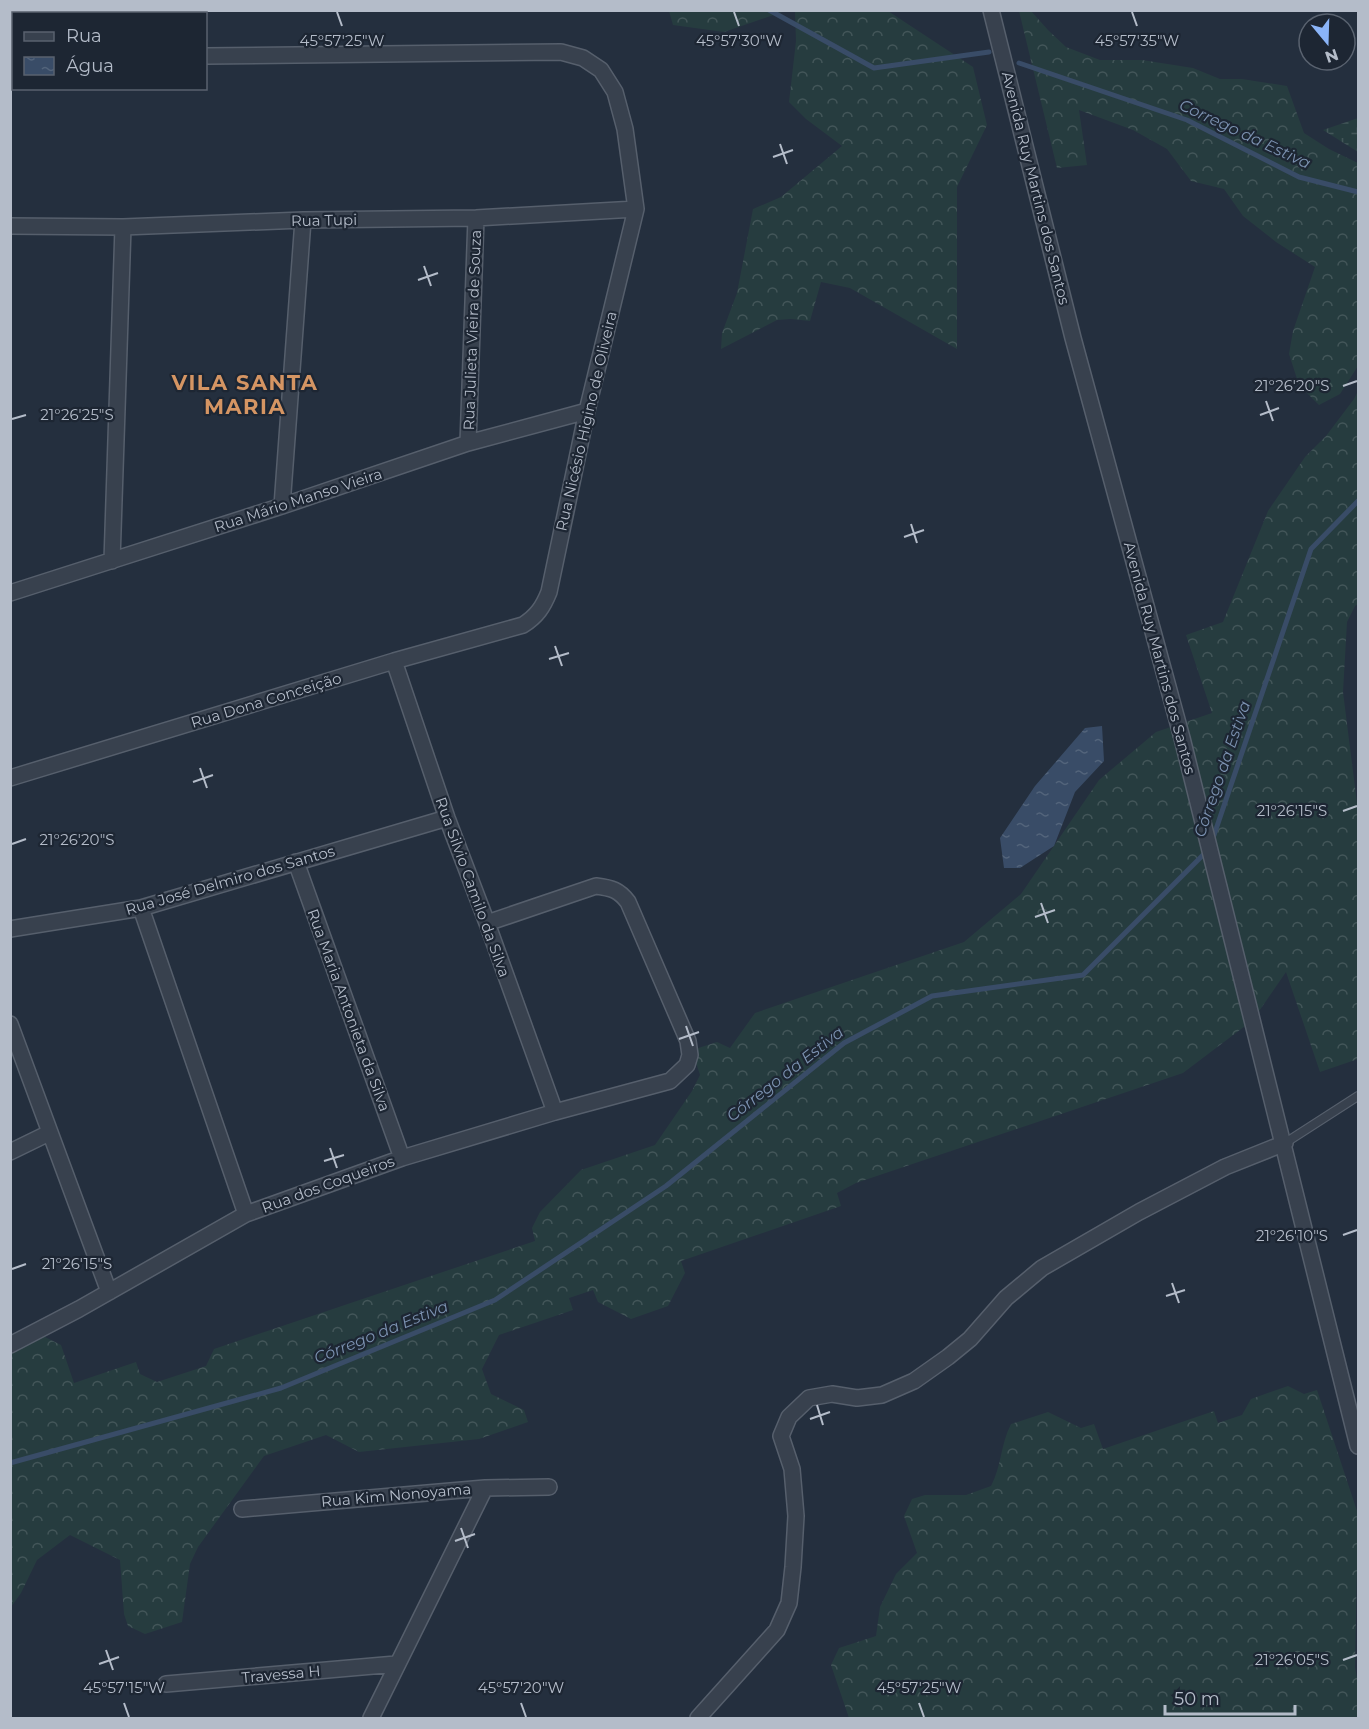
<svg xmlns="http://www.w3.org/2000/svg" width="1369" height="1729" viewBox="0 0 1369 1729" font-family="Montserrat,sans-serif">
<defs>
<pattern id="forest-crowns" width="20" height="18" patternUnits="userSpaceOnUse" patternTransform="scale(1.5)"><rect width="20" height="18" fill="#263c3f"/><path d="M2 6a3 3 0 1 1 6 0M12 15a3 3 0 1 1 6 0" fill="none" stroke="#435659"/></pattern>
<pattern id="wetland-marsh" width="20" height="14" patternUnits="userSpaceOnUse" patternTransform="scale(1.5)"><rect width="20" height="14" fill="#263c3f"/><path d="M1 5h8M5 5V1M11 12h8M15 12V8" fill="none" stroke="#435659"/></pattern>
<pattern id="water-ripples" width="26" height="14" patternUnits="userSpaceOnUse" patternTransform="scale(1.5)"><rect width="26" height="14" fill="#394c67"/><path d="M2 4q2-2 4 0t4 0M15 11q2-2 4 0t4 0" fill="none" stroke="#53647b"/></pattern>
</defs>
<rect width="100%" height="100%" fill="#242f3e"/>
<path fill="url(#forest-crowns)" d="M669 11V10L785 11 724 32 673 25Z
M795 11H888L973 67 987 125 957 187V349L850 288 821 282 810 321 791 319 777 320 721 349 722 333 737 293 753 209 781 197 842 146 806 119 789 102 796 41Z
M1019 11H1031L1048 30 1066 47 1100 60H1142L1193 68 1220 79H1242L1287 86 1304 133 1329 149 1358 163V366L1340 394 1319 405 1299 385 1289 354 1293 331 1315 267 1276 242 1243 216 1224 189 1191 181 1167 149 1133 130 1079 110 1087 165 1057 168Z
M1358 391V604L1355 606 1347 622 1343 692 1358 811V1059L1320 1072 1286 972 1253 1020 1183 1073 856 1183 837 1193 841 1206 681 1261 685 1273 668 1306 631 1319 598 1302 593 1290 569 1298 573 1310 499 1335 482 1369 491 1394 524 1410 528 1422 479 1439 359 1452 326 1435 264 1456 198 1547 190 1564 182 1622 145 1634 128 1626 124 1614 120 1560 70 1535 37 1560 21 1593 11 1607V1342L45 1337 61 1345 74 1383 136 1362 140 1374 157 1382 206 1366 214 1349 535 1241 532 1228 540 1212 581 1170 655 1145 692 1091 700 1075 692 1050 717 1042 730 1048 755 1013 964 942 1021 894 1099 780 1156 732 1212 713 1186 635 1223 622 1268 511 1305 457 1326 436 1354 399Z
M1288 1386 1304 1394 1317 1390 1358 1514 1355 1667 1358 1684V1718H1293L1289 1717 1284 1718H849L831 1665 839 1648 876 1636 880 1607 896 1574 917 1553 904 1516 912 1499 925 1495H966L991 1486C1002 1465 1000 1446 1011 1424L1048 1412 1081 1428 1094 1424 1103 1449 1214 1411 1218 1423 1242 1415 1251 1399Z"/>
<path fill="url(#wetland-marsh)" d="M1358 118V152L1323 130Z"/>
<path fill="url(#water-ripples)" d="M1102 726 1104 761 1075 792 1054 846 1020 868H1004L1000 838 1035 786 1085 728Z"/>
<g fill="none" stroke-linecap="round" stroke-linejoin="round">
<path stroke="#394c67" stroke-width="5" d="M769 10 874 68 989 52
M1019 63 1187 120 1299 177 1358 192
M1212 841 1311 549 1358 501
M10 1463 281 1388 495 1300 666 1186 844 1043 932 996 1083 975 1206 852"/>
<g stroke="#565f6c" stroke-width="10">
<path id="lane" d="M1285 1143 1358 1096"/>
</g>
<g stroke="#565f6c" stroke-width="18">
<path id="street" d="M991 10 1073 338 1182 738 1358 1446
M10 58H14
M10 226 123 227 303 220 476 218 636 209
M468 443 476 218
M282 506 303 220
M112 561 123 227
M10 593 282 506 468 443 587 411
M394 661 447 818 487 923 555 1112
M10 778 394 661 523 625C537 616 543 607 549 592L587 411 636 209 625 129 615 92 601 70 583 58 561 52 206 56
M296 862 402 1158
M141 908 246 1214
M10 929 141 908 447 818
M10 1024 109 1292
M10 1152 49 1133
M10 1345 79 1309 246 1214 402 1158 555 1112 670 1081 687 1065 690 1055 688 1041 628 902C619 890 612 888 596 886L487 923
M242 1509 485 1488 549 1487
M166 1684 396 1664
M371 1718 485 1488
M698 1718 777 1630 789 1603 793 1567 796 1516 792 1469 781 1436 789 1417 809 1398 832 1394 857 1398 882 1395 914 1381 948 1357 970 1339 1006 1298 1042 1268 1139 1212 1225 1167 1285 1143"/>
</g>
<use href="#lane" stroke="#38414e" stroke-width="8"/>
<use href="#street" stroke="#38414e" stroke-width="15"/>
</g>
<path fill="none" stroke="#b4bcc9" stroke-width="2" d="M337 12 342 26M734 12 739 26M1132 12 1137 26M780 144 787 164M773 157 793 150M424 266 431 286M418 280 438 273M1343 386 1357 381M1266 401 1273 421M1260 415 1279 408M12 419 26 415M911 524 917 543M904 537 924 530M555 646 562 666M549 659 569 653M200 768 207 788M193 782 213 775M1343 811 1357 806M12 844 26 839M1041 903 1048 923M1035 917 1055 910M686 1026 693 1046M679 1039 699 1032M330 1148 337 1168M324 1161 344 1155M1343 1235 1357 1230M12 1269 26 1264M1172 1283 1179 1303M1166 1296 1185 1290M817 1405 823 1425M810 1419 830 1412M461 1528 468 1548M455 1541 475 1534M106 1650 113 1670M1343 1660 1357 1655M99 1664 119 1657M124 1703 129 1717M521 1703 526 1717M919 1703 924 1717"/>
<g text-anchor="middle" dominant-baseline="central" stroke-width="4.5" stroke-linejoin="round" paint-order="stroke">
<g font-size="15" fill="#b4bcc9" stroke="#1d2633">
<text transform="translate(1036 188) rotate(76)">Avenida Ruy Martins dos Santos</text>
<text transform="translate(324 220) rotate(-1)">Rua Tupi</text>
<text transform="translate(472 330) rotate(-88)">Rua Julieta Vieira de Souza</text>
<text transform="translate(586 421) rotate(-77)">Rua Nicésio Higino de Oliveira</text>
<text transform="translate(298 500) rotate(-18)">Rua Mário Manso Vieira</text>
<text transform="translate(1160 658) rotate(75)">Avenida Ruy Martins dos Santos</text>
<text transform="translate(266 700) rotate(-17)">Rua Dona Conceição</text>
<text transform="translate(230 880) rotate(-16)">Rua José Delmiro dos Santos</text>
<text transform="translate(473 887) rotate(70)">Rua Silvio Camilo da Silva</text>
<text transform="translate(349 1010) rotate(70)">Rua Maria Antonieta da Silva</text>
<text transform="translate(328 1184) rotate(-20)">Rua dos Coqueiros</text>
<text transform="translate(396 1495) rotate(-5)">Rua Kim Nonoyama</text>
<text transform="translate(281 1674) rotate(-5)">Travessa H</text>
</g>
<g font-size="16" font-style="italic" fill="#7c92b1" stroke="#1d2633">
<text transform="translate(1245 134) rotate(25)">Corrego da Estiva</text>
<text transform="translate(1222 769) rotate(-71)">Córrego da Estiva</text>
<text transform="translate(785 1074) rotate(-38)">Córrego da Estiva</text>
<text transform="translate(381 1332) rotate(-22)">Córrego da Estiva</text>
</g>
<g font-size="21" font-weight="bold" letter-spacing="1.5" fill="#d59563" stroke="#1d2633">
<text x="245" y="382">VILA SANTA<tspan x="245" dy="24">MARIA</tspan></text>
</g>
</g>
<g font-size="15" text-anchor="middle" fill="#b4bcc9" stroke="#1d2633" stroke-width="4.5" stroke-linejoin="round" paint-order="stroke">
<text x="342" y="46">45°57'25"W</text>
<text x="739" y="46">45°57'30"W</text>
<text x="1137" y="46">45°57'35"W</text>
<text x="1292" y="391">21°26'20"S</text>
<text x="77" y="420">21°26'25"S</text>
<text x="1292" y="816">21°26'15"S</text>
<text x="77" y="845">21°26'20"S</text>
<text x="1292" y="1241">21°26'10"S</text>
<text x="77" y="1269">21°26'15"S</text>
<text x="1292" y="1665">21°26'05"S</text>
<text x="124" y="1693">45°57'15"W</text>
<text x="521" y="1693">45°57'20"W</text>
<text x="919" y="1693">45°57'25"W</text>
</g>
<rect width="1369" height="1729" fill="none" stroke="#b4bcc9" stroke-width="24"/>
<rect x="12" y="12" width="195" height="78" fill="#1d2633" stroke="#59626f" stroke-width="1.5"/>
<rect x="24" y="32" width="30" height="9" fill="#38414e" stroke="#59626f" stroke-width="1.5"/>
<text x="66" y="42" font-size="18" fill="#b4bcc9">Rua</text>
<rect x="24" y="57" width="30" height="18" fill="url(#water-ripples)" stroke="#59626f" stroke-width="1.5"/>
<text x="66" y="72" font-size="18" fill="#b4bcc9">Água</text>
<g transform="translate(1327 42) rotate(161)"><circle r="28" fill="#1d2633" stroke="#59626f" stroke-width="1.5"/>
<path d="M0-4.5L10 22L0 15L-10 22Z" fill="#8ab4f8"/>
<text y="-9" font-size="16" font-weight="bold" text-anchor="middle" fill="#b4bcc9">N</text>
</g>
<path d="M1165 1705v9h130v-9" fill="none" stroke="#b4bcc9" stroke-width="3"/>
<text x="1174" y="1705" font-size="18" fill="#b4bcc9" stroke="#1d2633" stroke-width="4.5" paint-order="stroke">50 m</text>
</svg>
